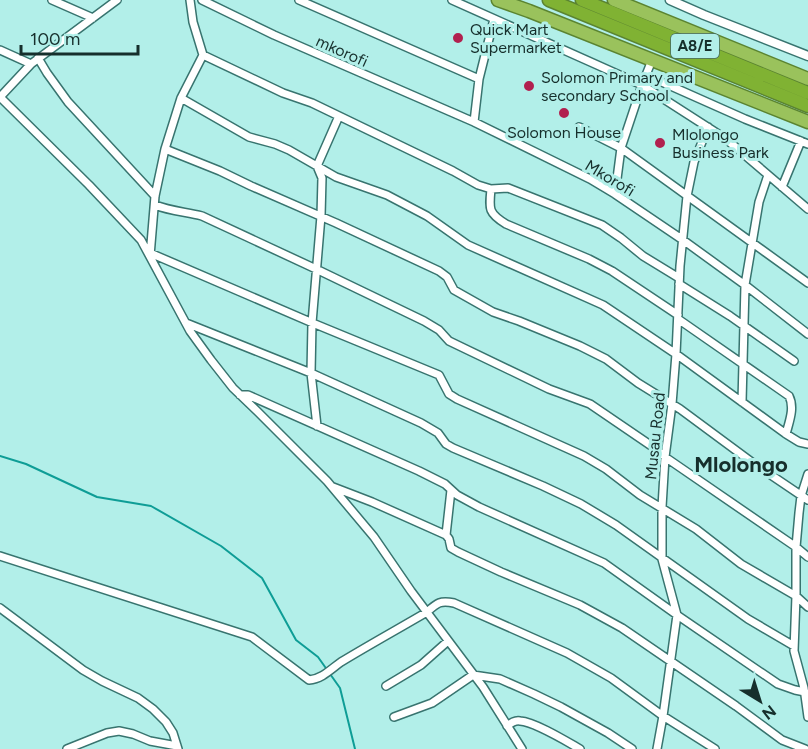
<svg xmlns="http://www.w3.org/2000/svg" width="808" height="749" viewBox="0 0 808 749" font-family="Figtree,sans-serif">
<rect width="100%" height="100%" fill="#b2efe9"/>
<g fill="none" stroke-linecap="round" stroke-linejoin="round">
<path stroke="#0e9d96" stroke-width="2" d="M0 456 26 464 97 497 151 506 221 546 262 578 296 640 318 657 340 688 355 749"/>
<g stroke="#38746f" stroke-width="10">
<path id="minor" d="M52 0 93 18
M117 0 31 64 0 97 89 185 141 240 190 331 211 360 233 388 258 412 327 481 374 537 411 591 483 687 522 749
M202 0 274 35 474 122 590 179 615 194 683 240 745 285 808 334
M299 0 479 79
M452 0 642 85 726 139 808 209
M0 50 31 64
M203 55 283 93 312 103 453 171 478 185 491 189 508 188 602 225 621 238 643 256 679 278
M38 58 47 73 68 102 155 196
M646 75 745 119 808 144
M181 98 249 137 275 144 289 150 336 177 387 195 427 216 468 245 603 305 676 354 786 434 799 442 808 444
M474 122 479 79 494 19
M579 127 621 148 808 283
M165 149 220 171 251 186 336 223 439 271 447 277 454 290 493 312 519 321 580 346 606 359 638 383 680 409 753 463 808 500
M782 187 801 141
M491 189C489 209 488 213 506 224L589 259 612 271 678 315
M615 194 621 148 642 85 652 60
M155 205C170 211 186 212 202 216L316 269 424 321 439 330 449 341 549 389 590 404 656 449 665 457 796 547 808 557
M150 253 315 324 439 375 449 394 457 399 584 456 606 469 640 495 696 529 741 564 796 596 808 607
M150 256 155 196 165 149 181 98 203 55 193 22 190 0
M679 284 730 316 794 361
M678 319 789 396C795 408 789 422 786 434
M186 323 311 373 421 423 438 433 446 444 453 448 543 486 581 504 616 525 748 619 794 646
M240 395H248L419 471 445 484 457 495 479 507 604 563 677 615 778 684 795 690 805 692
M742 402 745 285 759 202 768 175
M317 426 311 373 312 323 321 216 322 178 317 166 339 116
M808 474 801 496 799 513 796 547V596L794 651 804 688 808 717
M333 487 372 502 446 535 449 539 451 548 458 552 501 572 580 605 622 628 736 706 782 740 805 749
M446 535 451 490
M0 556 252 637 309 680C322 679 331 669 341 662 369 645 398 629 427 612 437 603 440 600 454 603L567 653 611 678 663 716 715 749
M0 608 83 670 102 681 138 698 153 709 166 722 173 733 178 749
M386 686 421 665 448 641
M394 717 432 703 473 675 500 679 534 694 561 707 608 733 632 749
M507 726C511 723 515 720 520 721 535 722 566 741 580 749
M67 749 107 733 119 731 133 734 150 741 177 746
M657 749 663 716 677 615 662 559V507L665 457 672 404 676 354 680 266 687 196 694 162 708 127"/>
</g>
<g stroke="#38746f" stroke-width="11">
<path id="tertiary" d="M670 0 704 15 808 56"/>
</g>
<g stroke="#5b8431" stroke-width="15">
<path id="trunk" d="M498 0 529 11 808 122
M614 0 808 79"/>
</g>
<g stroke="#5b8431" stroke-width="15">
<path id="motorway" d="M549 0 808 106
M582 0 808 93"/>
</g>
<use href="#minor" stroke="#fff" stroke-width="7"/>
<use href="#tertiary" stroke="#fff" stroke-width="8"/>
<use href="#trunk" stroke="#9ac25c" stroke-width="12"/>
<use href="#motorway" stroke="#80b233" stroke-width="12"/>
</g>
<g fill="#b1204f" stroke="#b2efe9" stroke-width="2">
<circle cx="458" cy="38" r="6"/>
<circle cx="529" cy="86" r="6"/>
<circle cx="564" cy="113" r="6"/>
<circle cx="660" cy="143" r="6"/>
</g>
<g text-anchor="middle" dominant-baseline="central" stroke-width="6" stroke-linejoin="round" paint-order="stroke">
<rect fill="#b2efe9" stroke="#456965" stroke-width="1.5" x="671" y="34" width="48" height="24" rx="4.5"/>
<g font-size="15" font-weight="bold" fill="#162f2c">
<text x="695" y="46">A8/E</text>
</g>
<g font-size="16" fill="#162f2c" stroke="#b2efe9" text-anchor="start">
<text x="470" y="29">Quick Mart<tspan x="470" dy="18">Supermarket</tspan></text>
<text x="541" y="77">Solomon Primary and<tspan x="541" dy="18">secondary School</tspan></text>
<text x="564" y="132" text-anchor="middle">Solomon House</text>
<text x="672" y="134">Mlolongo<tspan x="672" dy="18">Business Park</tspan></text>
</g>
<g font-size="16" fill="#162f2c" stroke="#b2efe9">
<text transform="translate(342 51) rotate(24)">mkorofi</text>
<text transform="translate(610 178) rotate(31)">Mkorofi</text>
<text transform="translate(655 436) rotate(-84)">Musau Road</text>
</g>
<g font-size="22" font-weight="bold" fill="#162f2c" stroke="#b2efe9">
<text x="741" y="464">Mlolongo</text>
</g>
</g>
<g transform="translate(760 701) rotate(142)" stroke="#b2efe9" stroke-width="4.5" paint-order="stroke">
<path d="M0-4.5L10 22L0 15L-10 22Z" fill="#162f2c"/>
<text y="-9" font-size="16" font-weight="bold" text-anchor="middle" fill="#162f2c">N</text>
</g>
<path d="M21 45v9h117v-9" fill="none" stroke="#162f2c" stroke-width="3"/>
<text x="30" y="45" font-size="18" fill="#162f2c" stroke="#b2efe9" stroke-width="4.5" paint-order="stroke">100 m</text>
</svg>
